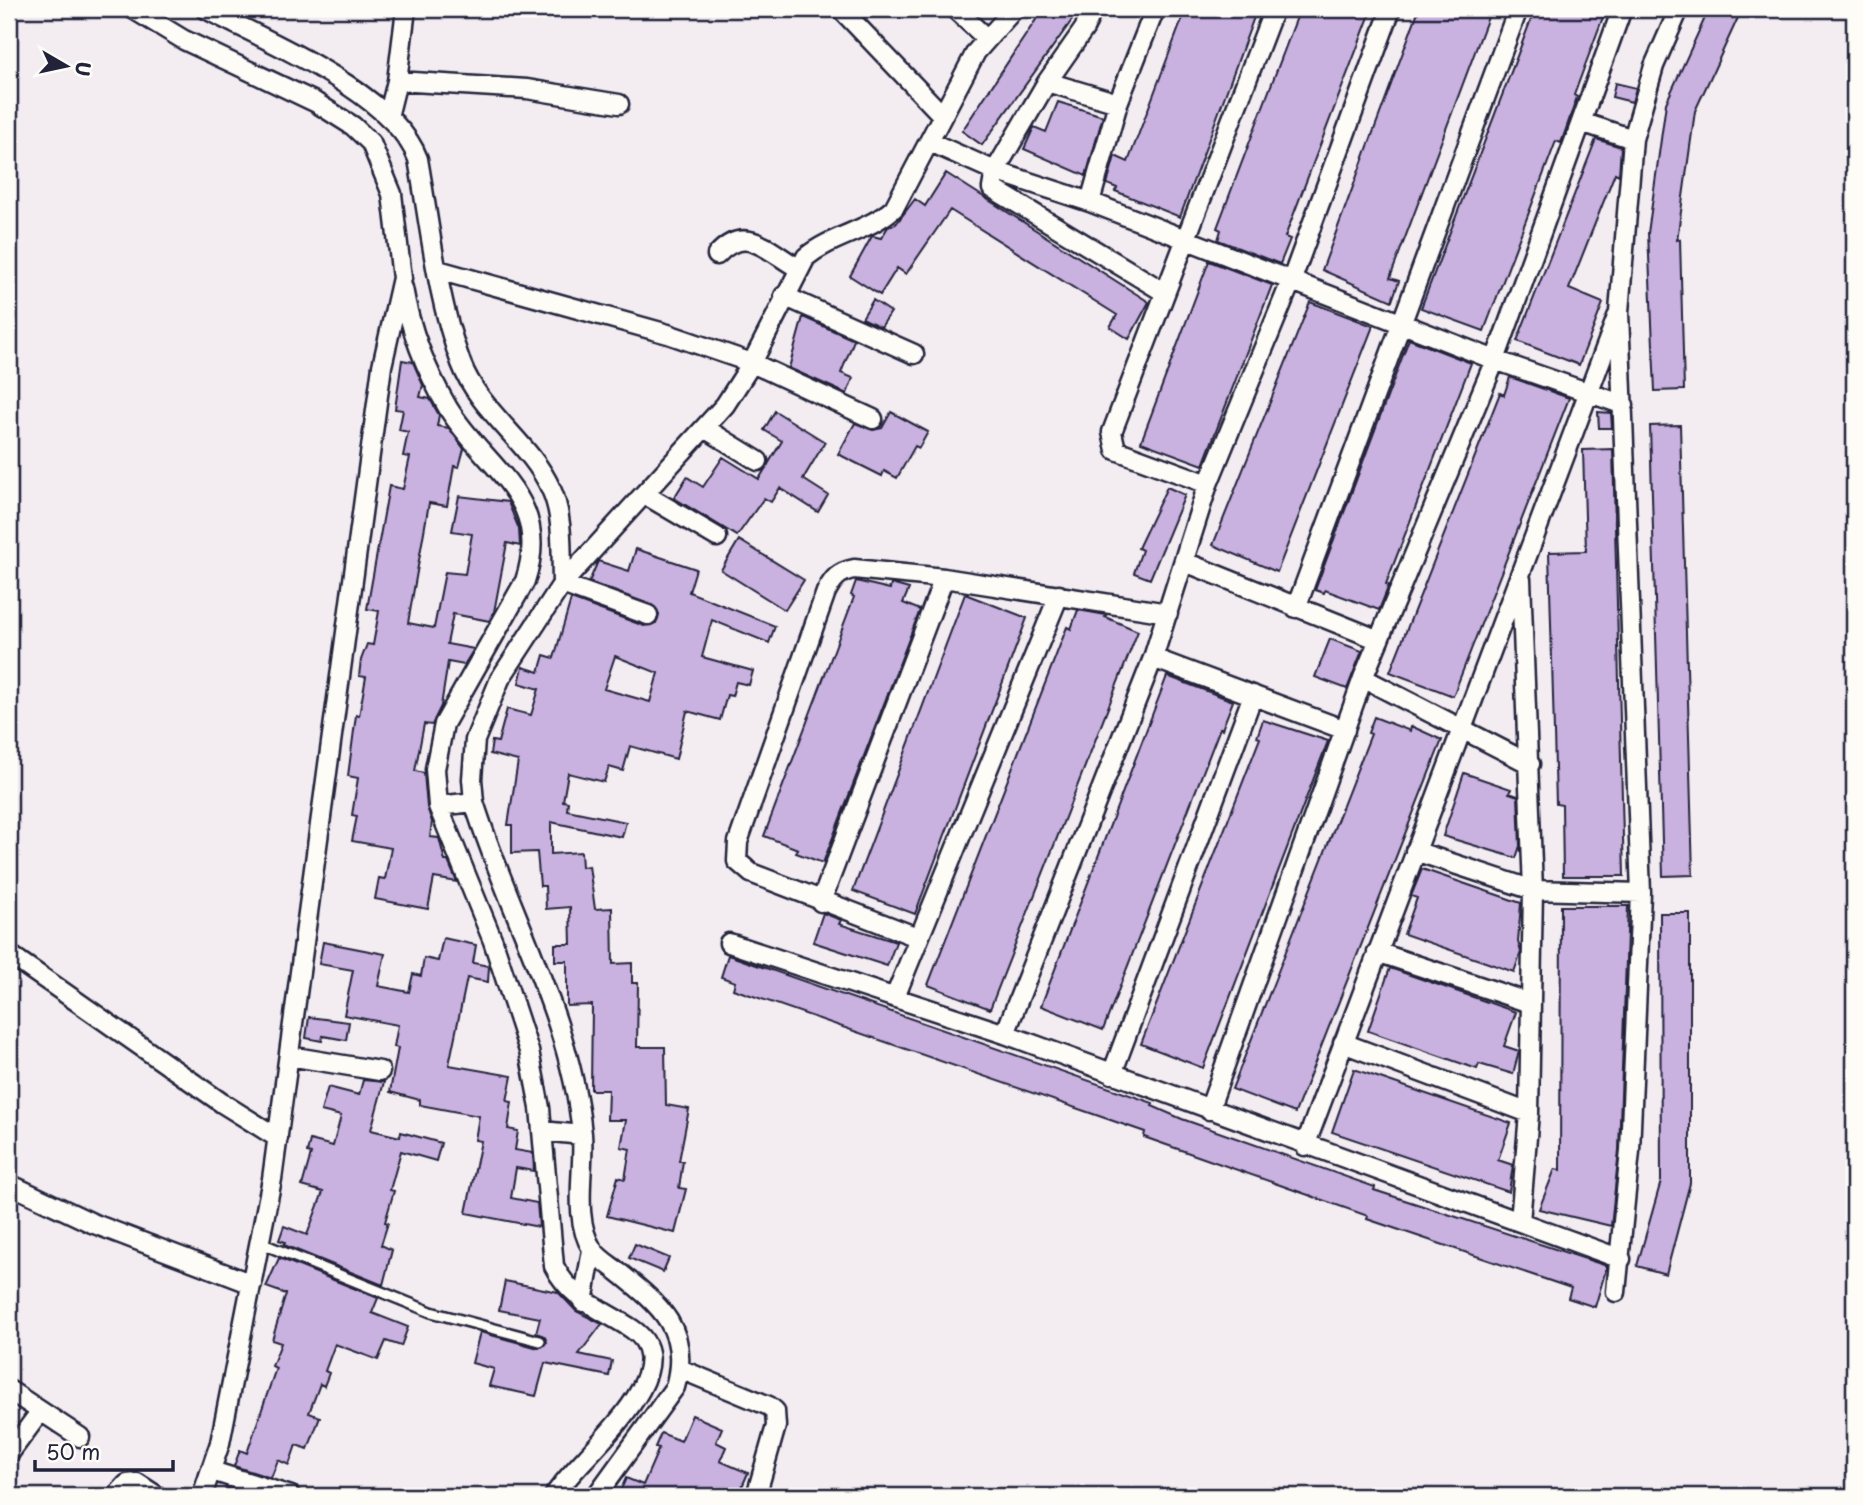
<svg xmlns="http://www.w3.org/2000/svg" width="1863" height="1505" viewBox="0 0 1863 1505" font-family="'Playpen Sans',sans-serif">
<rect width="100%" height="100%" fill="#f3edf2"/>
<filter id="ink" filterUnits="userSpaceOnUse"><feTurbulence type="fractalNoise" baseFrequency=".0143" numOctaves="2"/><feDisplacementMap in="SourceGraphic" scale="14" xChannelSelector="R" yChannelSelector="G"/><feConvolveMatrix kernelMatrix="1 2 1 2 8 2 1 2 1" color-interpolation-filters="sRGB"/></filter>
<g filter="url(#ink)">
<path fill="#c9b1e0" stroke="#22223b" stroke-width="2" fill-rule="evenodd" d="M1043 9H1080L982 145 962 131Z
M1186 9H1257L1180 217 1115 191 1117 188 1107 184 1115 156 1128 162Z
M1300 9H1372L1285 237 1290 239 1280 264 1218 240 1221 230 1217 228Z
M1419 9H1491L1390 278 1399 281 1392 301 1322 270Z
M1535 9H1606L1574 95 1577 97 1566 129 1561 143 1556 141 1484 331 1421 308Z
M1709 9H1742L1695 111 1677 240 1680 239 1684 390 1655 391 1648 233 1666 103Z
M1615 83 1636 88 1632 102 1612 97Z
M1058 102 1103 116 1086 176 1024 149 1034 127 1046 132Z
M1596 139 1621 147 1619 175 1615 173 1569 289 1603 303 1579 365 1517 341Z
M946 173 1149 302 1129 339 1110 327 1117 315 950 210 906 274 897 268 880 295 850 276 872 236 881 238 888 227 896 224 915 199 925 206Z
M1209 261 1272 285 1203 465 1141 442Z
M873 300 891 312 881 327 862 318Z
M1310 302 1373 326 1277 572 1213 545Z
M803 317 854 340 841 373 853 378 847 394 789 368Z
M1409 339 1471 363 1386 584 1389 585 1379 610 1325 590 1324 593 1315 590Z
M402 360 413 362 423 385 420 397 430 399 439 415 437 426 449 428 464 449 459 467 454 466 447 506 429 503 408 623 434 628 445 572 465 574 472 534 452 531 459 496 508 502 519 529 520 546 507 543 494 612 490 621 453 614 447 644 474 649 464 665 448 662 441 706 432 725 424 724 415 771 424 773 427 807 432 822 430 837 439 838 445 861H448L457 882 434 878 428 909 375 899 379 878 385 879 391 848 352 841 357 816 352 815 358 778 348 776 356 715 359 716 366 677 359 676 361 660 367 644 373 645 379 611 367 609 389 486 403 489 410 457 403 456 408 432 399 430 403 410 395 409Z
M1510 377 1569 398 1453 696 1390 672 1500 393 1504 395Z
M775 411 825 442 803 479 828 495 818 512 780 488 771 502 764 498 737 536 674 498 687 477 703 487 723 457 759 479 782 441 764 430Z
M891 412 928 432 919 448 915 446 897 478 884 471 882 476 838 454 855 423 873 430 882 428Z
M1598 412 1611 413 1612 428H1599Z
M1680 425 1693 875 1663 876 1650 426Z
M1613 449 1624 876H1563L1562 805 1556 804 1549 552 1586 551 1583 450Z
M1167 487 1185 495 1150 579 1134 573 1142 550 1138 548Z
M739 540 804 580 785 610 721 570Z
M636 549 696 569 689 592 775 626 769 643 712 620 702 657 753 671 749 685 736 682 732 696 727 695 720 720 687 711 676 759 630 746 623 771 609 767 604 782 568 773 563 801 568 802 567 810 626 822 622 837 551 822V854L581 852 582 867 589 866 595 909 612 908 613 964 632 963V983H638L637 1047H665L666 1105 689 1109 679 1161H683L679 1188 686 1189 675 1233 607 1216 618 1177 625 1179 630 1149 621 1147 626 1120H607L608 1090H591L592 1005 567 1006V961H555V944H571L570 907 546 909 545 886H540L537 852 512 853V825H508L518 761 490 754 492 741 498 742 507 709 531 715 539 689 519 683 523 667 539 672 544 655 554 658 571 599 644 626 656 623 659 614 652 605 589 582 598 561 629 571ZM615 656 658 673 650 702 604 689Z
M856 581 890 589 891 584 909 589 903 603 920 610 823 863 796 853 798 849 764 836 854 597 851 595Z
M965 594 1027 618 915 914 853 891Z
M1078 610 1106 615 1105 617 1138 631 990 1009 928 985 1067 627 1071 629Z
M1330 639 1362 651 1347 689 1315 677Z
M1167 676 1233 701 1222 729 1220 728 1103 1030 1041 1006Z
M1374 717 1410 731 1411 726 1442 740 1295 1113 1232 1089 1371 734 1368 733Z
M1263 720 1328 741 1203 1068 1141 1044 1260 738 1257 737Z
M1464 773 1511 789 1509 793 1518 796 1520 846 1516 858 1443 836Z
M1422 869 1521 903 1518 942 1521 952 1514 972 1404 934 1417 898 1411 896Z
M1561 906H1628L1619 1150 1611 1226 1539 1209 1555 1169 1560 1170Z
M823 913 841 920 839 924 896 942 887 966 813 942Z
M1660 913H1690V1183L1666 1274 1637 1266 1661 1181Z
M443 938 476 945 473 963 489 966 488 982 467 978 449 1065 512 1076 507 1101 512 1102 508 1129 518 1131 515 1150 533 1153 534 1171 516 1168 511 1198 537 1203 539 1227 466 1213 481 1141 475 1140 479 1116 420 1105V1100L390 1092 398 1048 394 1047 398 1025 344 1015 353 970 319 964 323 942 385 954 378 986 409 992 413 974 421 976 424 958 438 961Z
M728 955 1153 1103 1152 1106 1182 1119 1375 1187 1374 1190 1607 1266 1595 1307 1568 1298 1571 1288 1367 1219 1368 1216 1144 1137 1145 1132 733 989 735 982 721 977Z
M1390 968 1516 1012 1504 1046 1519 1051 1513 1074 1479 1064 1477 1069 1368 1031Z
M309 1017 349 1022 346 1040 323 1036 322 1041 306 1038Z
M1354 1069 1511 1123 1498 1160 1513 1165 1509 1192 1332 1132Z
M363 1080 384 1082 371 1130 400 1137 401 1132 441 1143 436 1161 401 1151 390 1190 394 1191 385 1222 388 1223 381 1245 392 1250 383 1285 284 1245 285 1242 279 1240 284 1226 307 1235 323 1192 302 1186 311 1154 307 1153 310 1140 333 1146 341 1116 321 1111 328 1087 359 1095Z
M635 1244 669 1258 663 1272 629 1258Z
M279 1258 378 1298 372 1313 408 1327 401 1346 386 1341 378 1360 335 1344 325 1371 329 1373 324 1386 320 1384 309 1413 320 1417 308 1449 296 1445 289 1465 278 1460 271 1478 234 1466 240 1450 247 1453 276 1368 272 1366 281 1343 272 1340 286 1294 266 1287Z
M505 1281 558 1292 576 1311 602 1324 579 1354 612 1361 609 1376 545 1363 536 1396 489 1386 494 1369 472 1363 480 1332 538 1348 547 1342 544 1336 536 1333 540 1318 499 1310Z
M692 1415 722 1428 716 1442 726 1447 720 1461 748 1473 738 1496H618L626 1478 643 1485 659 1448 655 1447 661 1433 681 1441Z
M226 1487 254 1496H223Z"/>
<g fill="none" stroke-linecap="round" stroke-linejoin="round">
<g stroke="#22223b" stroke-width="14">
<path id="service" d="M258 1242 431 1312 540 1341"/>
</g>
<g stroke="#22223b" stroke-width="23">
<path id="minor" d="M133 9 184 40 315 102 353 126 371 143 392 194 402 278 382 366 272 1179 220 1443 202 1496
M206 9C266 41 394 93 418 159 430 227 437 298 461 363 480 413 530 442 551 489 564 517 561 553 562 584
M841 9 942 115
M955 9 986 38
M1093 9 1084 29 1047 82 995 171 992 188 1164 292
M397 81 527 89 619 104
M1047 82 1118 103
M388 117 397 81 406 9
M1581 122 1633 139
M930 142 995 171 1090 202 1495 360 1624 405
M1090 202 1118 103 1155 9
M717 255C745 223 768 251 798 268
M438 270 668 334 752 363 873 419
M403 288C410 329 427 372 448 408 486 470 553 497 525 581L444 724 435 769 438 806 493 941 529 1051 540 1108 554 1266C571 1300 602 1309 632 1329 694 1371 574 1460 554 1496
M784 296 914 354
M706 429 758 461
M1208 484 1116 450 1112 432 1274 9
M644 494 717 537
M1185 562 1379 640
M562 584 648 615
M1296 608 1518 9
M1153 658 1345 730
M1363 678 1530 764
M438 806 474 802
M1415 851 1533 890 1641 893
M821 902 944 578
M917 937 751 873 737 861 738 842 826 592C833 579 838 572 854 569L944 578 1168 613
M729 943 1005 1034 1621 1259
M1377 952 1530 1003
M9 954 222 1103 278 1138
M895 997 1059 595
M1005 1034 1153 658 1208 484 1292 279 1391 9
M1343 1043 1529 1113
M289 1056 380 1071
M1112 1074 1253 695
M1209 1110 1363 678 1495 360 1622 9
M542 1131 582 1135
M1305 1146 1617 317
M9 1184 92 1223 252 1284
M1520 1222 1529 1113 1533 890 1521 579
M1616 1292 1630 1151 1641 893 1619 312 1633 139 1654 66 1679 9
M583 1302 592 1250
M680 1369 769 1406 775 1411 776 1426 756 1496
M9 1390 80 1437
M9 1454 40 1412
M212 1471 291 1496
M116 1496 127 1484 137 1483 157 1496
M596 1496 675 1387C692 1328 657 1303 616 1270 608 1264 597 1257 592 1249 572 1217 585 1170 582 1134 571 1017 508 912 474 802L472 779 475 740 500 679 562 584 725 405 752 363 806 257C833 235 869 231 894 208L976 52 1014 9"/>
</g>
<path stroke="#22223b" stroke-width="3.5" stroke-dasharray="7 5" stroke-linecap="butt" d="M1851 1223 1854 1224"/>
<use href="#service" stroke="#fdfcf7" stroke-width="9"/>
<use href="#minor" stroke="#fdfcf7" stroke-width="18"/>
</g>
</g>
<rect width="1863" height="1505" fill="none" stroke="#fdfcf7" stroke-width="35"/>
<rect x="18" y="18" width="1828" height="1470" fill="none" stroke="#22223b" stroke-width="2.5" filter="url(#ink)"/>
<g transform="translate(66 66) rotate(99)" stroke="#fdfcf7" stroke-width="5" paint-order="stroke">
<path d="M0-5L12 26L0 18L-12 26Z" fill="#22223b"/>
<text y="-10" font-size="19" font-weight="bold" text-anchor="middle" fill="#22223b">U</text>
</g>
<path d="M35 1460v10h138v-10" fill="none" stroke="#22223b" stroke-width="3.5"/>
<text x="46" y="1460" font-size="21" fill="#22223b" stroke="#fdfcf7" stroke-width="5" paint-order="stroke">50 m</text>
</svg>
